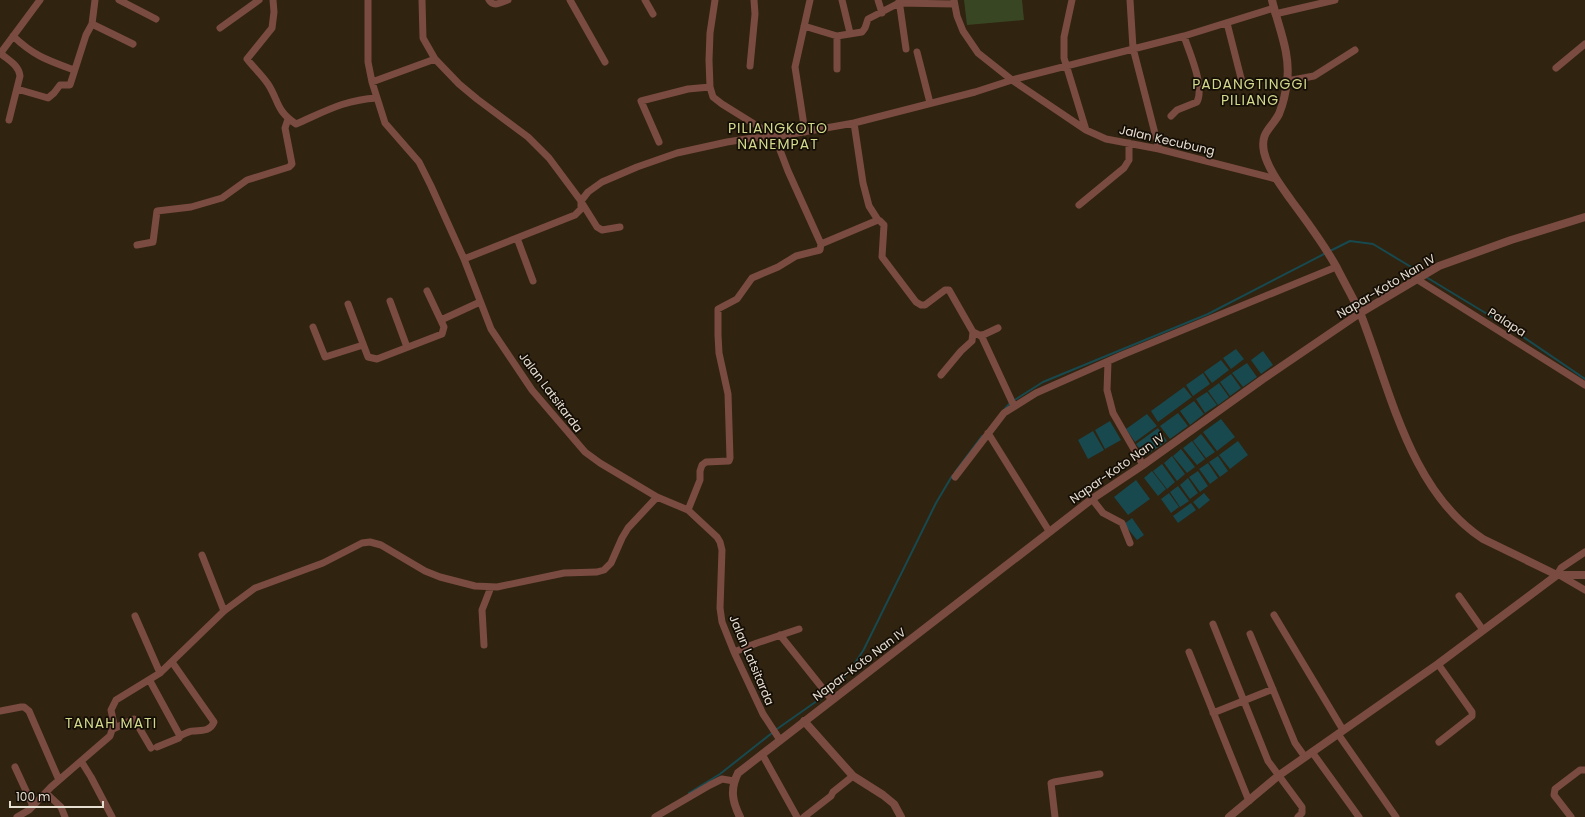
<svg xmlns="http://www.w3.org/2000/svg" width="1585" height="817" viewBox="0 0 1585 817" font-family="Poppins,sans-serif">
<rect width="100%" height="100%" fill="#302310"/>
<path fill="#394623" d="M964 0H1022L1024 20 967 25Z"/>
<path fill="#17494f" d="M1236 349 1244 359 1231 369 1223 358Z
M1263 351 1273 365 1261 374 1251 360Z
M1221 360 1229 370 1212 383 1204 372Z
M1247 363 1257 377 1243 387 1232 373Z
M1203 373 1210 384 1193 396 1186 385Z
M1231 374 1241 388 1230 396 1220 382Z
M1219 383 1229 397 1218 405 1208 391Z
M1184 387 1192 397 1158 422 1151 411Z
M1207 392 1217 405 1205 413 1196 399Z
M1194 401 1204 414 1190 425 1180 411Z
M1178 413 1188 426 1170 439 1160 426Z
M1147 414 1157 426 1135 442 1126 429Z
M1221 419 1235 437 1217 451 1203 432Z
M1110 421 1121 440 1105 449 1095 430Z
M1158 428 1167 441 1145 456 1136 444Z
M1093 431 1104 450 1088 459 1078 440Z
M1201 434 1215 452 1206 458 1193 441Z
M1192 441 1205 459 1197 465 1183 448Z
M1238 441 1248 455 1230 469 1219 455Z
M1181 449 1195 467 1187 473 1173 456Z
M1172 456 1185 474 1177 481 1164 463Z
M1218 456 1228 471 1220 477 1209 462Z
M1208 463 1218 478 1210 484 1199 469Z
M1162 464 1175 482 1167 489 1153 471Z
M1152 471 1166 489 1158 496 1144 478Z
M1198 471 1208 486 1200 492 1189 477Z
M1188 478 1198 493 1190 499 1180 485Z
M1136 480 1150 499 1128 515 1114 497Z
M1178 486 1189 501 1180 507 1170 492Z
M1169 493 1179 507 1171 513 1161 499Z
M1204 493 1210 500 1199 509 1193 502Z
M1191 503 1196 510 1178 523 1173 516Z
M1132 518 1144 535 1137 540 1124 524Z"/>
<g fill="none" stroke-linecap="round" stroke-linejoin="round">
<path stroke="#17494f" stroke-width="2" d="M1330 251 1350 241 1373 244 1421 273
M1426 277 1507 326 1585 379
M1003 411 1010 403 1043 382 1208 314 1326 253
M955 472 982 436
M830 692C845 680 854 665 864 649L936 503 952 476
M777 729 824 696
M689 793 720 774 772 733"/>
<path stroke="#7a4b40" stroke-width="7" d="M119 0 156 19
M273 0 274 12 272 28 247 59C253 67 262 75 268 84 279 101 276 111 296 124 326 111 344 100 377 98
M368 0V62L372 82 385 123 419 162 431 186 464 259 491 329 532 390 585 452 600 463 657 497 688 510 717 537 720 542 722 550 720 608 722 622 734 652 763 714 780 740
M422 0 423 38 435 59 459 84 477 99 528 137 549 158 581 201
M489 0C494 8 501 2 508 0
M570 0 605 62
M645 0 653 14
M842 0 850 33
M878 0 882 13
M899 0 906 49
M954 0 957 16 963 31 978 53 1012 80 1086 130 1106 139 1159 149 1276 179
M1072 0 1064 37V58L1086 130
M1130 0 1133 48 1159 149
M1275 14 1335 0
M1227 23 1242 82
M92 24 133 44
M804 26 837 36 862 32 865 28 868 19 899 3 954 4
M220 28 259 0
M13 36C34 56 47 60 74 70
M837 36V69
M917 52 930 103
M0 53C8 60 19 65 20 76L9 120
M0 54 40 0
M750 66 755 14 754 0
M1556 68 1585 44
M1287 81 1314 76 1355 50
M372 82 435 59
M17 89 48 98 54 93 60 85H70L86 35 92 24 95 0
M1171 116 1177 110 1197 102C1205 86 1189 52 1184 36
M854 123 863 183 869 206 878 220
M805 132 795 67 810 0
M659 142 641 101 688 89 710 87
M582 203 597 227 602 230 620 227
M1079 205 1124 168 1129 160V143
M517 238 533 281
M821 244 878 220 880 221 884 225 882 257 916 302 921 305H925L945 290H949L973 332
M137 245 153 242 157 211 191 207 222 198 247 180 289 167 292 164 285 128 288 119
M464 259 575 215 581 209V201L588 192 602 182 637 167 677 153 727 142 753 138 775 137 854 123 975 92 1012 80 1184 36 1274 8
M1418 280 1585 385
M390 301 407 347
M348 304 368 357 377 359 442 334 444 327 427 291
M441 320 480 302
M313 327 325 357 363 345
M981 335 1014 406
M1108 362 1107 390 1113 413 1143 465
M941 375 961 351 972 341 973 332 981 336 998 328
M988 433 1049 531
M955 477 1004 413 1036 393 1122 355 1336 267
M1092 499 1103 513 1122 523 1130 543
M688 510 700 480V471L702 465 706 462 729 461 730 458 728 394 719 353 718 335V309L737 299 752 278 778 267 796 256 820 250 821 244 788 171 775 137 722 104 713 97 710 87 709 60 710 33 715 0
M202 555 224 611
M1557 575 1561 568 1585 552
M1561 576 1585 590
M1459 596 1483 630
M1274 615 1343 730
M135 616 160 673
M1213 624 1268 761 1302 807V813L1298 817
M1250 634 1295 743 1305 757
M780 635 832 700
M484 645 482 610 491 587
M734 652 757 643 799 629
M1189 652 1249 801
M172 662 214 722C210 732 201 730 193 731 189 731 184 734 180 736
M1438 664 1472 712V716L1439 742
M150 681 180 736 179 738 157 747
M0 711 21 707H24L29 711 59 780
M1213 713 1273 689
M113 729 134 719 151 748
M1338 734 1396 817
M1312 752 1359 817
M762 754 797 817
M81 761 91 777 112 817
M15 767 33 806
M46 793 61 807 65 817
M17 817 29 810 51 787 110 736 114 724 111 710 116 700 160 673 224 611 255 588 323 563 362 543 370 542 381 545 425 571 440 577 475 586 497 587 564 573 597 572 604 570 611 563 622 538 628 528 657 497
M655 817 710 785 722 779 734 781
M804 817 831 796 833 792 853 776
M1055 817 1051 783 1054 782 1100 774
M1571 817 1554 795 1555 789 1580 770H1585"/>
<path stroke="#7a4b40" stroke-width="8" d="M1272 0C1278 26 1291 54 1287 81 1286 91 1283 104 1279 114 1271 129 1260 132 1264 152 1268 169 1281 186 1291 200 1307 222 1324 244 1337 268 1345 284 1354 299 1361 315 1391 392 1410 491 1483 539L1557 575H1585
M804 721 853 776 883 795 894 804 901 817
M740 817C732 801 730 789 738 773L1092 499 1143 465 1263 379 1360 313 1439 266 1511 240 1585 217
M1229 817 1278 776 1438 664 1557 575"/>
</g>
<g text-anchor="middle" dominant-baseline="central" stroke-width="3.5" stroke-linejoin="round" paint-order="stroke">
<g font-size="12" fill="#e7ded2" stroke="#140e06">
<text transform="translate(1167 140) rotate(13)">Jalan Kecubung</text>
<text transform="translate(1386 286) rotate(-31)">Napar-Koto Nan IV</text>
<text transform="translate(1507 322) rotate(32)">Palapa</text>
<text transform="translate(551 392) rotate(53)">Jalan Latsitarda</text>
<text transform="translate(1117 468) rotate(-35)">Napar-Koto Nan IV</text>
<text transform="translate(752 660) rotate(67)">Jalan Latsitarda</text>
<text transform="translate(859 664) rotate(-37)">Napar-Koto Nan IV</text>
</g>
<g font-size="14" letter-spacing="1" fill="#d2d98b" stroke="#140e06">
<text x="1250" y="84">PADANGTINGGI<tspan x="1250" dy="16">PILIANG</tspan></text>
<text x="778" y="128">PILIANGKOTO<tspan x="778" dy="16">NANEMPAT</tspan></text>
<text x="111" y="723">TANAH MATI</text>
</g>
</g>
<path d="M10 801v6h93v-6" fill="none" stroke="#e7ded2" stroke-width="2"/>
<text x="16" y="801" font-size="12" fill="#e7ded2" stroke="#140e06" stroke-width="3" paint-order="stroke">100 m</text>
</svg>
